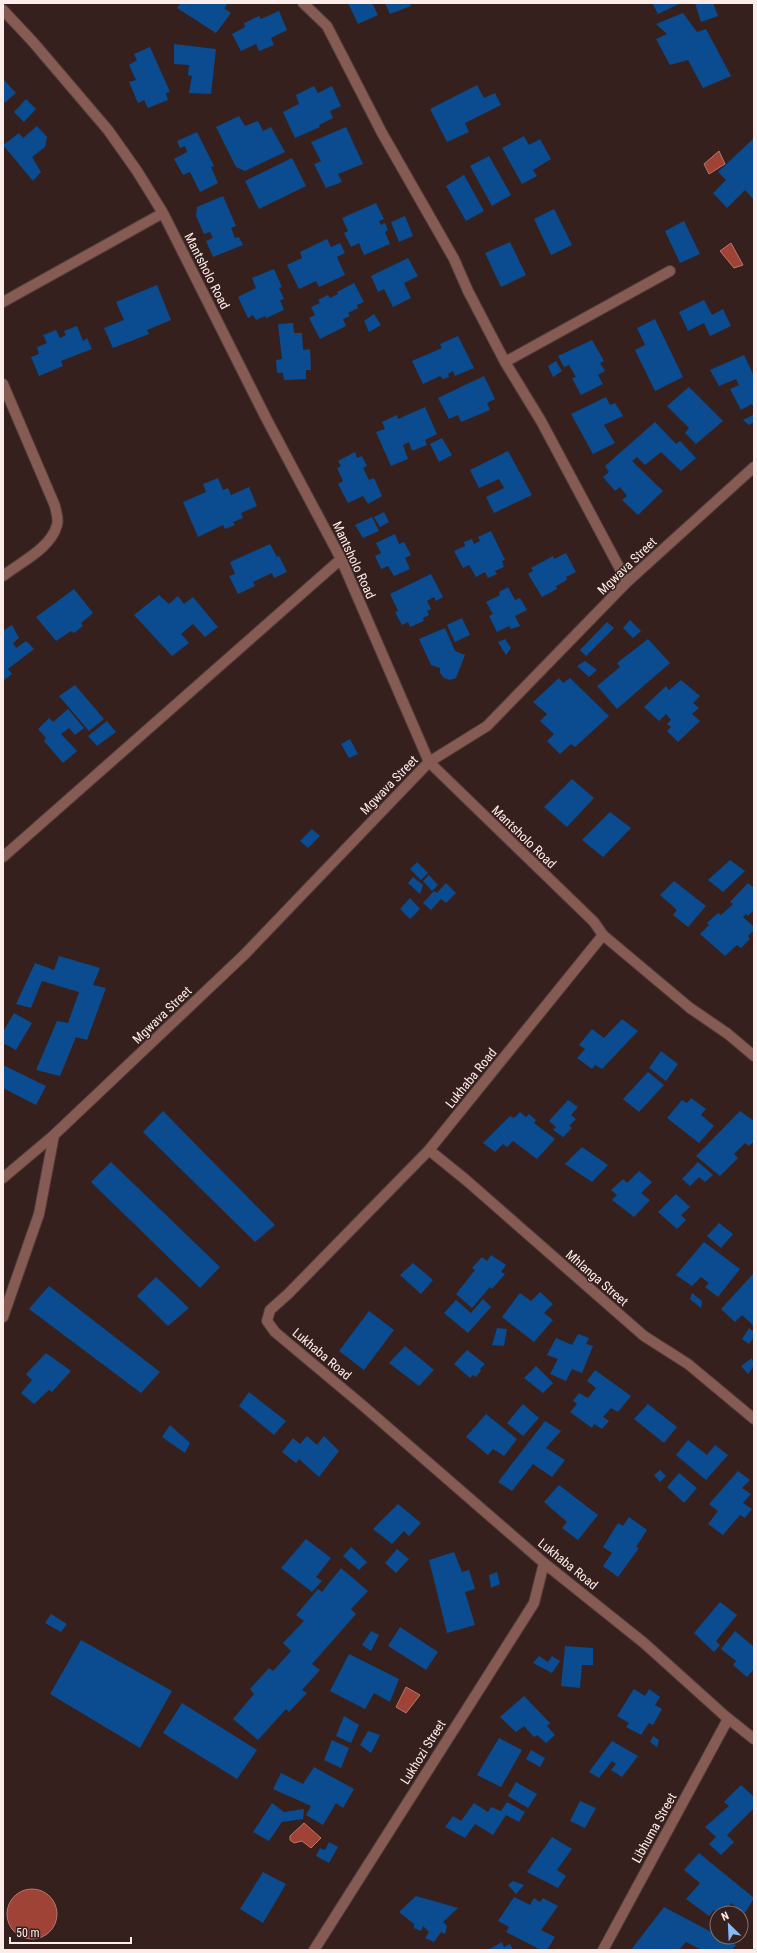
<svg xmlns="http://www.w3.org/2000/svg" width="757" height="1953" viewBox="0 0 757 1953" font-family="'Roboto Condensed',sans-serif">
<rect width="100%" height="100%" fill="#36201d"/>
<path fill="#9f4337" stroke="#bb766d" d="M719 151 725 164 709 174 704 164Z
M731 243 743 265 734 268 720 251Z
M406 1687 420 1695 406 1713 396 1707Z
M304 1823 321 1838 311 1848 302 1841 294 1843 290 1840V1836Z
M7 1914a25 25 0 1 1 50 0a25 25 0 1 1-50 0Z"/>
<path fill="#0a4c8f" d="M181 3H228L224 8 231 13 216 33 177 8Z
M348 3H372L378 15 358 24Z
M385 3H410L411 6 390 14Z
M652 3H681L658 14Z
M695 3H713L718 16 701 22Z
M279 11 287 30 271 38 274 45 259 51 256 44 241 51 232 34 245 27 244 23 259 16 261 19Z
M683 13 697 32 706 29 731 76 703 88 688 60 670 65 656 39 667 34 656 24Z
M174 44 216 49 211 94 189 93 192 76 188 75 189 65 174 64Z
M150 47 170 92 166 93 168 100 148 108 144 100 138 103 129 82 136 80 129 65 137 60 134 54Z
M3 79 16 93 3 104Z
M477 85 484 98 495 93 501 105 465 123 469 132 447 142 430 109Z
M314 86 318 93 332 86 341 106 330 111 333 118 319 125 320 127 295 138 283 112 299 104 296 95Z
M26 99 36 109 24 122 14 112Z
M239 116 245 126 258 121 263 131 271 127 285 152 245 171 236 167 216 127Z
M37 126 47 137 45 147 32 157 41 172 33 181 3 145 19 133 23 138Z
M346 127 363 164 338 174 342 182 326 188 314 164 321 161 311 142Z
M197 132 214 166 211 167 218 183 200 192 190 172 183 175 174 159 187 152 185 146 180 148 177 141Z
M524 136 529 145 540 139 551 159 533 170 537 176 522 184 502 148Z
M754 138V200L745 190 727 208 713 193 726 180 718 172Z
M489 156 511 195 492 206 470 166Z
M292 158 306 186 259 209 245 181Z
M464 175 484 211 466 221 446 186Z
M223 196 236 226 231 228 235 238 239 237 243 245 213 257 206 241 213 238 210 232 204 234 196 216 197 207Z
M376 203 384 219 379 221 381 225 385 223 388 230 385 232 390 244 364 255 359 243 351 247 344 233 348 231 342 218Z
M554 209 572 245 551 255 534 219Z
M405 216 413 236 399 242 391 222Z
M684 221 700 254 680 263 665 231Z
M327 239 331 247 340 243 345 253 337 257 345 275 319 287 316 281 299 289 287 265 302 258 300 252Z
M510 242 526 275 501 287 485 253Z
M408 258 418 276 404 283 411 298 393 307 384 289 378 292 371 276Z
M274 269 282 287 279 288 284 299 280 300 284 310 266 318 265 316 256 320 253 315 248 318 238 297 256 288 252 278Z
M354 283 364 302 357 305 358 308 348 313 350 316 343 319 346 326 320 339 309 318 315 315 311 307 320 303 318 300 328 295 330 298 338 294 337 292Z
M157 285 171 320 147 330 149 334 113 348 104 328 124 320 116 302Z
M704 300 712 315 723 309 731 326 710 336 704 323 688 331 679 312Z
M374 314 381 325 369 332 364 321Z
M655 319 683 377 655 391 635 350 645 345 637 328Z
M293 323 294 333H302L303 350 310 349 311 370H306V379L284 380 283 373H277L276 360 282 359 278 324Z
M77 326 83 341 87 338 92 349 61 361 63 366 39 376 31 357 39 354 37 347 47 343 43 335 56 330 60 338 66 335 64 331Z
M458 336 474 368 455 376 453 371 448 374 449 377 443 379 440 376 423 384 412 361 442 348 440 344Z
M592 340 604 361 600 363 605 371 598 375 603 384 581 395 572 378 576 377 569 365 564 367 558 356Z
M744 355 754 376V407L752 404 741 410 730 389 739 385 736 379 719 386 710 370Z
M556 361 562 371 553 377 548 366Z
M484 376 495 399 487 403 490 410 461 422 458 415 449 419 438 398Z
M689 387 723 421 696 444 685 433 689 428 667 406Z
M606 397 610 405 615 403 623 416 604 425 615 443 593 454 571 414Z
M425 407 437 434 425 440 427 445 412 451 409 442 403 445 408 459 391 466 376 432 385 429 382 422 397 415 398 419Z
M753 415 754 422 749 425 743 420Z
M655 422 676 444 680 441 696 458 681 471 661 452 645 465 637 457 632 461 663 491 638 515 622 500 627 496 620 487 615 491 603 477 609 472 605 466Z
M442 438 452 455 439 462 430 444Z
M508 451 532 495 494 513 486 497 504 488 499 479 479 488 470 470Z
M355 452 357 458 362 456 367 466 363 468 369 480 374 478 382 496 368 504 363 496 348 503 338 484 343 481 337 468 341 466 338 461Z
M218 478 223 490 228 488 231 495 249 487 257 506 241 513 243 518 233 522 235 525 225 529 223 525 198 537 183 502 206 492 203 484Z
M384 512 389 522 380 527 374 517Z
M372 517 379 531 363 538 355 525Z
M491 531 505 560 502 561 504 567 495 571 497 574 488 578 485 572 476 577 469 565 463 568 454 551 465 546 464 542 472 539 474 544 480 541 478 537Z
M395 534 399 544 404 542 411 555 405 558 410 569 394 576 388 566 381 569 375 556 381 553 376 543Z
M270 544 277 557 279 556 287 572 274 578 272 573 253 582 255 586 238 594 229 576 235 574 230 562Z
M566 553 576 572 566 577 567 580 556 586 557 589 542 597 528 574 533 571 531 568 553 556 554 559Z
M431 574 443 597 436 601 434 597 427 601 431 609 427 611 429 615 423 618 424 621 410 627 408 622 402 625 395 612 398 611 390 594Z
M508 587 515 600 520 598 527 610 515 616 520 626 511 629 509 626 497 632 489 616 493 614 486 602 500 595 499 592Z
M74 589 93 613 81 623 83 626 74 633 71 631 56 641 36 617Z
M159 595 169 604 178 596 184 604 193 597 218 627 205 637 193 624 181 634 189 643 172 656 134 615Z
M462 618 470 635 455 642 447 625Z
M630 620 641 631 633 638 623 628Z
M607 622 614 628 586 656 580 650Z
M12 625 19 638 13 643 16 648 26 641 34 649 8 669 12 674 3 681V631Z
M445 628 455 651 465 655 456 678 450 680 444 678 440 673V668L431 665 419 639Z
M505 639 511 648 506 655 498 642Z
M648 639 670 663 617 709 597 686 620 667 617 663Z
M585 661 597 670 589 677 577 666Z
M559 678 563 683 570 678 609 716 575 747 571 744 560 754 547 741 554 734 540 721 547 714 533 702Z
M681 680 700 696 693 703 699 708 692 714 700 721 678 742 667 731 671 727 667 724 671 720 666 714 659 721 644 707 666 686 669 690Z
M75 685 104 719 89 731 59 696Z
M68 709 84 728 75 735 69 728 61 734 77 751 63 763 44 741 46 738 38 729 49 718 53 722Z
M107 721 116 732 97 746 88 736Z
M350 739 358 754 349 758 341 744Z
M572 779 594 798 567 827 544 807Z
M610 812 631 828 603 857 582 840Z
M312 829 320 836 308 848 300 841Z
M730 860 745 871 723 892 708 880Z
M417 862 428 873 421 880 410 869Z
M429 875 438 885 432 891 423 881Z
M413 877 423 885 420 894 408 883Z
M674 881 706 906 688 927 673 915 677 910 660 895Z
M446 883 456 893 446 903 441 899 431 910 423 903 434 891 437 893Z
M748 883 754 888V910L748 916 746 914 743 917 754 927V930L748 936 750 939 741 948 737 945 725 956 700 934 709 925 707 923 718 913 721 915 733 904 730 902Z
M410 898 420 909 410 919 400 909Z
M59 956 100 968 93 985 106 988 87 1040 76 1037 60 1076 36 1070 57 1021 68 1023 79 992 42 981 31 1008 16 1004 35 963 54 970Z
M14 1013 32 1023 16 1050 3 1043V1032Z
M622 1019 638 1031 602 1069 595 1065 592 1069 577 1058 585 1049 579 1045 592 1029 604 1038Z
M661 1051 678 1064 666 1081 649 1068Z
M3 1065 46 1086 36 1105 3 1088Z
M648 1072 664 1085 639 1112 623 1099Z
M691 1098 706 1109 701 1115 714 1126 699 1143 667 1118 682 1100 687 1103Z
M568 1100 578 1107 571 1115 576 1119 569 1126 572 1128 563 1137 553 1130 556 1127 549 1121Z
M163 1111 275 1225 255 1242 143 1132Z
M740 1111 754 1121V1141L749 1146 745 1143 734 1154 738 1158 720 1176 696 1156Z
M520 1112 526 1117 529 1114 536 1120 534 1123 555 1139 537 1159 513 1141 507 1147 503 1144 495 1152 483 1143 510 1116 514 1118Z
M582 1147 608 1165 592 1182 565 1164Z
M111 1162 220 1267 200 1288 91 1182Z
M698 1162 713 1175 705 1182 699 1177 690 1186 682 1179Z
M639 1171 652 1182 641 1193 650 1200 634 1217 612 1200 617 1195 611 1190 623 1179 627 1183Z
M676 1194 690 1207 681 1215 686 1220 677 1229 658 1212Z
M719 1223 733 1234 721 1248 707 1236Z
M704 1242 740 1269 718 1297 705 1287 709 1283 701 1277 692 1286 676 1275Z
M491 1255 506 1265 501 1272 505 1274 492 1289 490 1287 472 1308 456 1294 475 1270 472 1268 482 1257 487 1261Z
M413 1263 433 1280 421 1294 400 1275Z
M754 1273V1326L742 1315 735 1322 721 1309Z
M156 1277 189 1308 168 1326 137 1296Z
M49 1286 160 1372 141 1393 29 1309Z
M540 1292 553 1304 544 1313 553 1320 534 1342 502 1317 520 1293 531 1301Z
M692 1293 702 1301 701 1308 690 1299Z
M483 1299 491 1307 468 1333 444 1313 456 1300 471 1313Z
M369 1311 394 1330 364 1370 339 1351Z
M497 1328 507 1329 504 1346 492 1345Z
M749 1328 754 1332V1337L749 1344 742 1339Z
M578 1334 589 1338 586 1344 593 1346 582 1373 572 1369 566 1381 550 1374 558 1359 547 1355 556 1338 572 1345Z
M405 1346 434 1370 419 1386 389 1363Z
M467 1350 485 1364 480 1369 481 1371 476 1377 473 1375 470 1378 454 1364Z
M46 1353 71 1371 52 1392 49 1390 34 1404 21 1393 32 1380 26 1374Z
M752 1358 754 1366 748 1374 741 1366Z
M536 1366 553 1383 543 1393 524 1378Z
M595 1370 631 1396 618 1412 611 1408 603 1417 609 1421 602 1429 594 1424 592 1428 570 1412 577 1404 573 1401 579 1393 588 1398 596 1388 587 1381Z
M249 1392 286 1421 274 1435 239 1406Z
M523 1404 539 1418 523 1436 507 1423Z
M648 1404 677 1427 664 1443 634 1419Z
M486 1414 517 1439 504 1456 493 1449 488 1455 466 1437Z
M545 1421 561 1431 546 1448 565 1460 552 1477 533 1464 512 1491 498 1482Z
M170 1425 190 1443 185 1453 162 1437Z
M307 1436 317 1445 324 1436 339 1451 319 1477 299 1459 296 1463 282 1452 293 1438 300 1444Z
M688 1440 707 1455 715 1445 728 1455 706 1480 676 1455Z
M660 1470 666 1476 660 1482 654 1475Z
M738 1471 750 1480 742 1488 751 1494 743 1503 752 1509 745 1518 740 1515 723 1535 708 1524 718 1511 709 1504Z
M679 1473 697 1488 684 1503 667 1487Z
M559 1485 598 1515 578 1540 562 1528 567 1522 544 1502Z
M398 1504 421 1523 409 1536 404 1531 392 1544 373 1529Z
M629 1517 647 1530 636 1547 639 1548 618 1577 603 1566 612 1553 603 1547 618 1523 623 1526Z
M306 1539 331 1558 316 1577 322 1581 312 1592 281 1568Z
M351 1547 367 1562 359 1570 343 1556Z
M397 1549 409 1559 396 1573 385 1563Z
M454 1552 462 1572 469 1570 475 1589 465 1592 475 1625 447 1633 429 1560Z
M341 1568 368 1591 351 1609 356 1614 312 1664 320 1670 302 1690 307 1693 289 1712 286 1709 258 1740 233 1719 254 1694 250 1689 269 1668 273 1671 291 1651 283 1643 304 1621 296 1615 318 1589 322 1592Z
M497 1572 500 1584 491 1588 489 1575Z
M720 1602 737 1615 716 1641 720 1645 714 1652 694 1633Z
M51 1614 67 1624 61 1632 45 1623Z
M400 1627 438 1652 426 1670 388 1646Z
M371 1631 379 1635 371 1651 362 1645Z
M735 1631 754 1647V1669L747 1677 733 1665 736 1661 721 1649Z
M81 1640 172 1691 140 1748 50 1694Z
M565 1646 593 1648V1665H582L580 1688 561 1686Z
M349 1654 399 1679 390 1702 374 1693 365 1709 330 1691Z
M539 1656 548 1662 552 1656 560 1661 552 1673 533 1663Z
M634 1689 645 1696 649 1689 660 1697 655 1705 662 1709 653 1725 649 1723 641 1735 626 1727 629 1723 617 1716Z
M524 1696 550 1723 547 1726 555 1735 546 1743 537 1735 534 1737 524 1726 516 1732 500 1717Z
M182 1703 257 1750 237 1779 163 1733Z
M344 1716 359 1725 351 1743 336 1736Z
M368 1731 380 1735 371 1753 360 1745Z
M653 1736 659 1740 657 1747 650 1742Z
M499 1738 522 1750 501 1787 477 1775Z
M332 1740 349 1748 341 1768 324 1760Z
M612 1741 638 1756 622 1777 611 1770 616 1764 612 1761 599 1778 589 1772Z
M531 1750 545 1758 540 1767 526 1759Z
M314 1767 354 1789 343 1808 336 1803 323 1825 306 1815 311 1806 273 1789 281 1773 303 1784Z
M516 1782 537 1794 528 1808 508 1796Z
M741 1785 754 1797V1808L727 1835 734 1842 721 1855 709 1844 716 1837 705 1827 729 1806 724 1802Z
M580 1801 596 1808 585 1828 570 1821Z
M507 1802 525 1812 519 1822 506 1815 493 1835 475 1824 465 1838 445 1827 453 1816 461 1821 474 1803 488 1812 491 1807 501 1811Z
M272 1803 284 1812 304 1809 303 1819 282 1822 269 1841 253 1832Z
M552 1837 572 1849 557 1870 566 1876 558 1888 527 1872Z
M329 1842 338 1847 329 1863 316 1856 320 1848 325 1850Z
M699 1853 754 1898 745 1913 731 1903 724 1913H719L714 1910 709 1916 686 1899 700 1883 684 1870Z
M263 1872 286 1884 263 1923 240 1909Z
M513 1881 524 1885 516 1894 508 1885Z
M416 1896 458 1908 443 1922 447 1926 445 1934 441 1932 434 1942 425 1938 429 1932 423 1926 421 1931 414 1928V1924L399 1912Z
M514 1897 530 1905 534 1898 540 1902 543 1898 558 1906 541 1930 555 1937 547 1950H541L506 1932 509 1927 498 1921Z
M664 1907 717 1935V1937L736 1945 732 1950H702L686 1942 679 1950H631Z
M502 1942 504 1947 510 1944 513 1950H488Z"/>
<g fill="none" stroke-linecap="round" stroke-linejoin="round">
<g stroke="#523d3a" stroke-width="12">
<path id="minor" d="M303 3 327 26 382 133 454 259 468 291 505 362 541 421 627 582
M3 10 33 42 108 130 137 171 163 213 266 418 341 559 429 762 594 922 603 935 690 1008 728 1034 754 1056
M3 302 163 213
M505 362 670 271
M3 384 55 506C56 512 59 519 57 525 51 548 21 562 3 576
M3 857 341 559
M603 935 429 1150 288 1294 270 1310 267 1321 275 1332 361 1404 544 1563 644 1643 725 1716 754 1739
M429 1150 466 1180 644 1336 688 1364 754 1419
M3 1178 54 1135 244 955 429 762 487 726 627 582 754 467
M3 1317 39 1214 54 1135
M314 1950 534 1603 544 1563
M603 1950 728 1719"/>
</g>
<use href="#minor" stroke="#855b54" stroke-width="10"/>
</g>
<g text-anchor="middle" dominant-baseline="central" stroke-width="3" stroke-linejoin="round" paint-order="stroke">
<g font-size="13" fill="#fcecea" stroke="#36201d">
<text transform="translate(207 271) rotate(63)">Mantsholo Road</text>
<text transform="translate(354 560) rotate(65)">Mantsholo Road</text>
<text transform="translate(627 566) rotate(-44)">Mgwava Street</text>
<text transform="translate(389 785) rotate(-46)">Mgwava Street</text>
<text transform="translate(524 837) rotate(44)">Mantsholo Road</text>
<text transform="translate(162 1015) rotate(-44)">Mgwava Street</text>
<text transform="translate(471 1078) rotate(-51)">Lukhaba Road</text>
<text transform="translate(597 1278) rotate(41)">Mhlanga Street</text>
<text transform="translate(322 1354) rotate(40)">Lukhaba Road</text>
<text transform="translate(568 1564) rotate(39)">Lukhaba Road</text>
<text transform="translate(423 1752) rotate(-58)">Lukhozi Street</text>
<text transform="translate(654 1828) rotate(-61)">Libhuma Street</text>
</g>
</g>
<rect width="757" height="1953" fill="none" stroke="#fcecea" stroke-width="8"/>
<g transform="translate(729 1925) rotate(336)"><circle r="19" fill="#36201d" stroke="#85726f"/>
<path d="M0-3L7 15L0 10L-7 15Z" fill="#86bbfb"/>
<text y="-6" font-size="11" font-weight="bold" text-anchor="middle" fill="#fcecea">N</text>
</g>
<path d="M10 1937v6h121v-6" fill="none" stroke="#fcecea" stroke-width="2"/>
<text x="16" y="1937" font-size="12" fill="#fcecea" stroke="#36201d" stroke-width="3" paint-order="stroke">50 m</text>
</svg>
